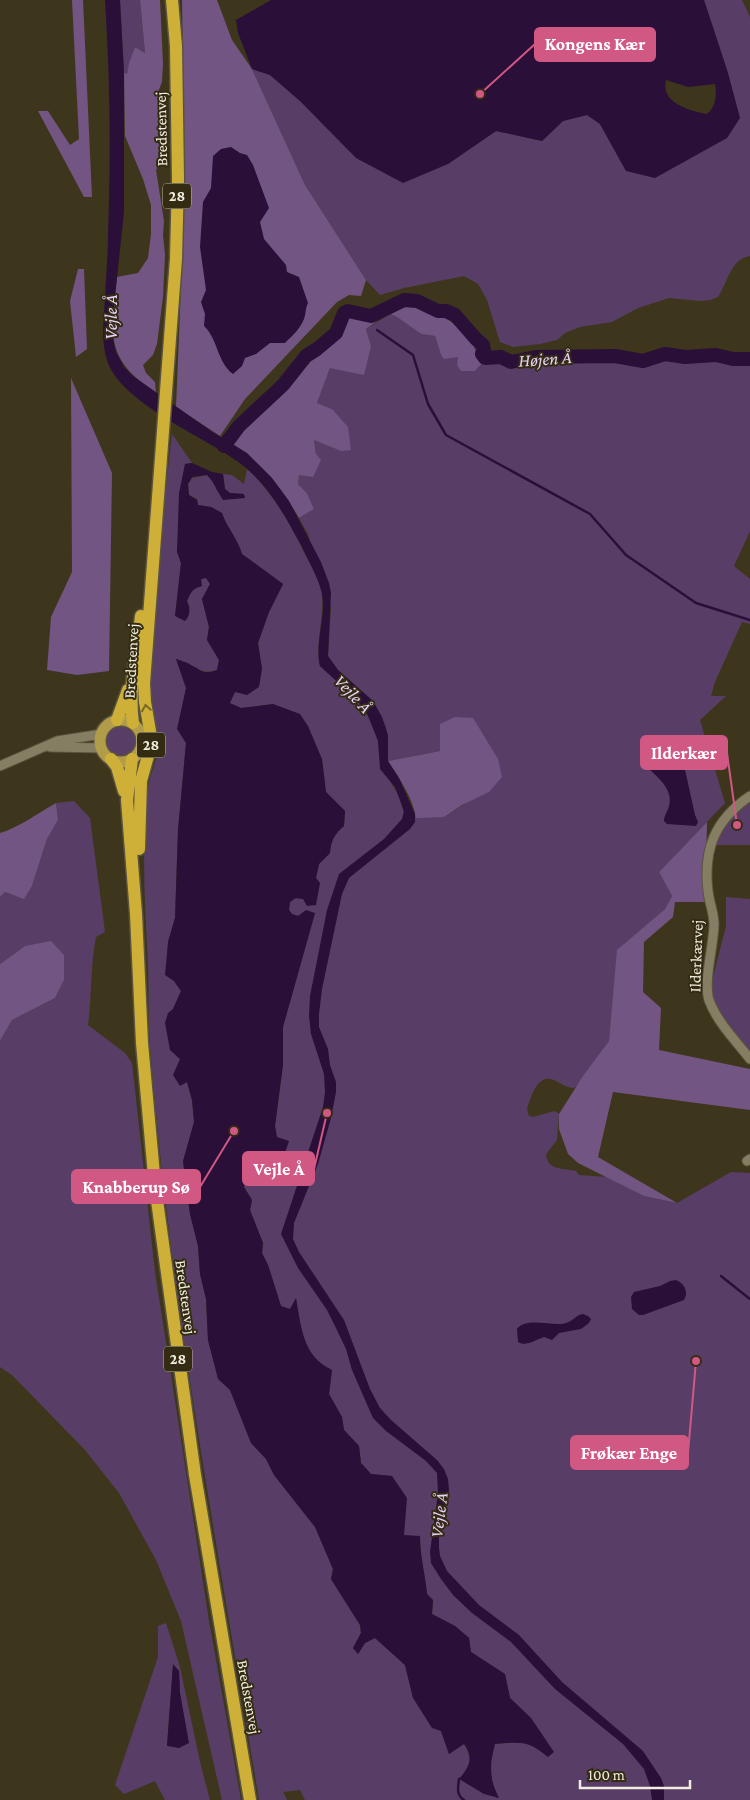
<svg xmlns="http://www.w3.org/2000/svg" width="750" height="1800" viewBox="0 0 750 1800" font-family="'Crimson Pro',serif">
<rect width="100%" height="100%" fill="#3d361d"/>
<path fill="#583e67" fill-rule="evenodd" d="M120 0H140L145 53 135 47 129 64 127 75 124 73Z
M704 0H742L750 17V256C731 258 727 284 718 297L710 300 701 301 669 298 638 308 612 322 580 327 565 333 557 340 540 344 513 347 500 342 487 300 478 284 464 276 404 288 380 295 366 280 305 185 252 69 270 75 300 101 448 164 496 131 542 141 563 121 587 115 600 124 626 171 727 138 728 73Z
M390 314 397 317 421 334 435 336 441 355 459 356 475 371 485 360 501 357 511 362 536 357 563 356H615L643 361 665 354 685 357 716 355 733 359H750V531L734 566 750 579V624L742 622 715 682 711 696H726L700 720 725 803 659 872 672 896 665 909 618 950 609 1041 579 1084 574 1088C567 1088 562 1084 556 1081 538 1071 531 1096 527 1109L529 1116 533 1117 555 1111 559 1114 557 1140 546 1154C547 1171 564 1168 576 1171L579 1175 607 1177 644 1196 677 1203 731 1172 750 1173V1800H305L300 1790 283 1792 281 1787 287 1800H259C218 1549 170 1299 150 1046 148 1018 149 991 148 963 145 906 141 847 148 790 149 776 156 764 158 750 160 732 149 714 149 696 151 608 162 521 172 434L192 463 185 464 177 552 181 563 175 616 190 608 187 601C191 592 197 580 206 577L210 584 202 599 209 627 207 640 219 660 217 670C200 676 192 664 176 659L186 688 178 729 186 743 178 830 175 918 168 942 174 981 181 991 173 1009 168 1014 176 1056 180 1059 192 1100 194 1122 183 1162 190 1214 198 1246 200 1274 206 1299 208 1340 218 1378 230 1390 251 1443 266 1459 274 1475 315 1527 333 1569 331 1579 360 1625 361 1633 353 1648 358 1654 365 1643 375 1638 405 1665 413 1698 441 1731 449 1754 464 1744C473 1758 470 1766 460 1778L498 1798 492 1783 491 1761 495 1744C521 1742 527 1739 548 1757L531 1718 510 1698 505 1674 471 1652 469 1638 455 1626 432 1614 433 1600 427 1594C425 1574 420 1557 420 1536H404L392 1476 371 1474 361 1463 359 1446 344 1430 342 1417 329 1394 332 1370C303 1357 301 1327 296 1299L290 1309 281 1306 268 1265 262 1253 263 1243 250 1210 252 1200 244 1187 246 1176 267 1166 289 1141 276 1137 275 1126 283 1065V1027L315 913 298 916 292 914 289 910 290 902 295 898 303 899 316 878 319 864 330 853C331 841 334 834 344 826L345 811 326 792 322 759 277 706 273 704 241 708 229 703 235 692 262 669 258 643 269 612 283 584 242 554C238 539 227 528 222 513L211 507 198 505 197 499 189 495 188 484 192 478 207 475 213 481 217 491 244 498V494L230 493 225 489 223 474 232 475 244 484 247 469C274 493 291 526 307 558 313 570 322 584 322 597 324 620 315 644 320 666L356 699 371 720 378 741 380 756 386 775 399 796 404 813 444 817 474 798 440 751 388 761 386 727 373 701 338 670 328 656 331 608 308 534 299 518 314 509 307 493 298 484 299 475 316 454 314 439 341 451 332 409 317 403 330 368 371 346 366 329Z
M105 741a16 16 0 1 1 32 0a16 16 0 1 1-32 0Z
M74 801 90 818 105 932 96 937C90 967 92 996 88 1025L125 1053 132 1063 155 1272 209 1621 241 1800H222L181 1621 156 1560 119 1493 85 1450 12 1375 0 1367V1041L12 1020 55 998 64 980V955L25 946 0 964V897L5 892 23 898 32 886 47 839 58 820 56 803Z
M750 803V845H715C722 823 731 816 750 803Z
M726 897 750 899V1054L717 1009 713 999 711 985 726 926Z
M166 1623 180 1667 200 1762 210 1800H165L155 1781 124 1794 115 1785 158 1657V1626ZM173 1665 179 1671 180 1693 188 1743 179 1748 167 1745Z"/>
<path fill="#725583" d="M72 0H83L92 197H84L38 111H48L70 145 79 139Z
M140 0H160L163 63 162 82 158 92 162 110 163 129 162 159 156 170 164 221 163 235 165 255 163 297 157 344 153 355 143 365 146 373 155 382 156 393C103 358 111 332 117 277L138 273 148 258 151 234V205L143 179 125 136 124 73 127 74 129 63 135 47 145 53Z
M182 0H217L232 40 252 69 305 185 366 280 361 296 349 295 337 302 245 399 220 436 176 407 185 190Z
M78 269H84L87 349 76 357 70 301Z
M409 304C419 305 419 309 427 312 432 315 438 314 443 317 455 322 475 342 477 355L485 360 475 371H461L457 365 458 357 444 359 441 355 435 336 421 334 397 317 390 314 394 305Z
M357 317 377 321 366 329 371 346 364 375 330 368 317 403 332 409 348 427 351 450 341 451 314 440 316 454 321 460 313 477 299 475 298 484 307 493 314 509 299 518C280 485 261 462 228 441L283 389 309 360 336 340 346 318Z
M71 378 112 473 109 671 77 675 47 670 51 617 72 572Z
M455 717 473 718 498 759 502 777 489 792 462 805 444 817 416 818C413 798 399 778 388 761L440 751V724Z
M56 803 58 820 47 839 32 886 24 899 5 892 0 897V833C18 828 38 813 56 803Z
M707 822 705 902H675L673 917 644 942 643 992 661 1008 659 1050 750 1069V1110L613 1092 598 1157 677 1203 644 1196 578 1163 568 1154 559 1129V1114L583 1076 609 1041 617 950 665 909 672 896 659 872Z
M51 941 64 955V980L55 998 12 1020 0 1041V964L25 946Z"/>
<path fill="#2a0f38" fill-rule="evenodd" d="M105 0H120L124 73V212L112 325V334L116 352 124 367 133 376 211 431 247 453 272 478 289 501 321 562 329 583 331 593 328 656 338 670 373 701 382 717 388 735V761L399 778 415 814V822L410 829 349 878 342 894 322 989 319 1014V1027L328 1049 330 1065 336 1082V1092L331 1118 318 1164 294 1223 293 1239 299 1252 344 1320 370 1389 380 1408 391 1420 437 1460 444 1469 448 1479 449 1490 439 1537V1548L440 1556 447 1571 479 1605 519 1635 562 1682 643 1751 661 1778 664 1786V1800H652L650 1786 644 1769 623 1744 555 1689 511 1642 472 1613 453 1595 441 1579 431 1563 430 1552 438 1493 437 1473 426 1461 386 1431 373 1418 352 1370 346 1349 335 1326 327 1310 298 1268 281 1234 323 1107 325 1092 324 1074 311 1034 309 1016 310 996 327 910 339 874 384 839 402 819 404 811 395 787 380 769 378 741 366 711 356 699 320 666C314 642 328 612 321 590 317 575 308 560 301 545 284 514 267 482 237 461 202 436 123 403 108 363 100 342 104 319 105 298 106 276 108 255 108 233 111 155 110 78 105 0Z
M271 0H704L728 73 740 118 727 138 655 178 626 171 600 124 587 115 563 121 542 141 496 131 448 164 403 183 356 158 300 101 270 75 252 69 238 33 236 20ZM666 80 688 87 715 84C717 95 716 107 707 114 690 111 660 103 666 80Z
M231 147 240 153 247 155 253 165 269 208 260 222 264 239 286 265 287 272 299 277 308 303C305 309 306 314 304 319 300 329 292 336 285 343H270L256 354 245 358 242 366 233 374C217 362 218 339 204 326L205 314 201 302 206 290 200 247 203 202 211 188 213 156 221 149Z
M192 463 212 472 223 474 225 489 230 493 244 494 245 498 223 500C217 491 214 482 207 475L192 477 188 484 189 495 197 500 198 505 211 507 222 513C227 528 238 539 242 554L283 584 269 612 258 643 262 669 259 687 247 695 235 692 230 703 241 708 273 704 300 714 308 726 322 759 326 792 345 811 344 826C334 834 331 841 330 853L319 864 316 878 320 883 316 905 307 906 303 899 296 898 290 902 289 910 292 914 298 916 306 910 315 913 283 1027V1065L275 1126 277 1137 289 1141 285 1153 267 1166 246 1176 244 1187 252 1200 250 1210 263 1243 262 1253 268 1265 281 1306 290 1309 296 1298C301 1327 303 1357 332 1370L329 1394 342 1417 344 1430 359 1446 361 1463 371 1474 392 1476 407 1498 404 1535 420 1536C420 1557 425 1573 427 1594L433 1600 432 1614 455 1626 469 1638 471 1652 505 1674 510 1698 531 1718 554 1752 548 1757C528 1740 521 1742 495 1744 489 1766 489 1778 499 1798L484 1794 459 1779C470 1766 474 1758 464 1744L449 1754 441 1731 432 1728 413 1698 405 1665 375 1638 365 1643 358 1654 353 1648 361 1633 360 1625 331 1579 333 1569 315 1527 274 1475 266 1459 251 1443 230 1390 218 1379 208 1340 206 1299 200 1274 198 1246 190 1214 183 1161 194 1122 192 1100 187 1082 180 1086 173 1075 180 1059 170 1050 165 1023 168 1013 173 1009 181 991 174 981 165 975 168 942 175 918 178 830 186 743 177 729 186 688 176 659C181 661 187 662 191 665 203 671 203 675 217 670L219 660 207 640 209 627 202 599 210 584 206 578 201 579 202 586C193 588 190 593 187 601 190 608 191 615 185 621L175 616 181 563 177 552 179 493 185 464Z
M649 757C660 758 677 755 684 765L695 815 698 822 696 826 667 824 664 821C664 815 668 811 669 806 674 787 654 775 643 763L642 759Z
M676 1280C684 1283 689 1292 684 1300L643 1315H639L632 1309 631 1297 634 1292 660 1286 670 1281Z
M583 1314 588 1316 591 1319 589 1323 581 1329 559 1333 552 1340 544 1337C535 1340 526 1347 518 1342L517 1329C526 1316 554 1327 566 1323 573 1321 576 1315 583 1314Z
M173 1664 179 1671 180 1693 189 1743 179 1748 167 1746Z"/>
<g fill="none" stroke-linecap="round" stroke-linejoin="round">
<path stroke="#2a0f38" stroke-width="2.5" d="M377 330 413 355 428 404 446 435 590 514 626 555 696 603 750 620
M721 1276 750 1299
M459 1779C458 1787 456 1795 464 1800"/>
<path stroke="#2a0f38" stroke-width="14" d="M224 446 239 426 283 385 306 356 317 349 336 333 344 313 348 311 371 316 404 300 417 301 438 311H446L455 315 476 339 483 345 484 351 482 354 485 358 501 357 511 362 536 357 615 356 643 361 665 354 685 357 716 355 733 359H750"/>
<g stroke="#5a533e" stroke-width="11">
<path id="minor" d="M50 747 102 748
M0 766 57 741 102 734
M750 796C715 820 703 849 708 891 709 902 714 913 714 924 714 945 703 981 709 1000 717 1022 736 1041 750 1059
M747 1161 750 1159"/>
</g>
<g stroke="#5a533e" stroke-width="14">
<path id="major" d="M100 741a21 21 0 1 1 42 0a21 21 0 1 1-42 0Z"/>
</g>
<g stroke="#5a533e" stroke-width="15">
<path id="highway" d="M117 720 128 690
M133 723C128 689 137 651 141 616
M111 759 117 767 124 791
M132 759 127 800 136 914 142 1043 155 1186 195 1475 250 1800
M139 849 141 781 151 745V737L145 702 144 683 176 259 178 179 176 46 172 0"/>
</g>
<use href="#minor" stroke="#867e63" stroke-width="9"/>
<use href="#major" stroke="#b19c4a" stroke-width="11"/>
<use href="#highway" stroke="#ceb039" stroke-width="12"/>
</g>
<defs><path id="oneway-chevron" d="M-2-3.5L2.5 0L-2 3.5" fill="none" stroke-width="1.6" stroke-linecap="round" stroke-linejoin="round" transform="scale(1.25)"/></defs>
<use stroke="#796724" href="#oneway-chevron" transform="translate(146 708) rotate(-99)"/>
<g text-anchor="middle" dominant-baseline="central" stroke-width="4" stroke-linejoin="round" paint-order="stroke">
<g fill="#332c13" stroke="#b9b4a2" stroke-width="1">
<rect x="163" y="183.5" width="28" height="25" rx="4"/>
<rect x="137" y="732.5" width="28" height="25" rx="4"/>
<rect x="164" y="1346.5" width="28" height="25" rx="4"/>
</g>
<g font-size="15" font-weight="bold" fill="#f2eedf">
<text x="177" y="196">28</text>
<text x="151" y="745">28</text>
<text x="178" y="1359">28</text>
</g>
<g font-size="16" fill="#f2eedf" stroke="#332c13">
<text transform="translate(161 129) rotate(-91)">Bredstenvej</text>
<text transform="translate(131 661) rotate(-87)">Bredstenvej</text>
<text transform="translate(696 956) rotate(-88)">Ilderkærvej</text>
<text transform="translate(186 1297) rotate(82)">Bredstenvej</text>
<text transform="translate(249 1697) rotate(80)">Bredstenvej</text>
</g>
<g font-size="18" font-style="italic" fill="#e9cffb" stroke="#332c13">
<text transform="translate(111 317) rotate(-90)">Vejle Å</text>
<text transform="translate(545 359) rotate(-4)">Højen Å</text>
<text transform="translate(353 694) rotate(47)">Vejle Å</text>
<text transform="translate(439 1515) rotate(-83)">Vejle Å</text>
</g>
</g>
<path fill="none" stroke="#d05883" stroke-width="2" d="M480 94L535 44M737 825L727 753M327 1113L314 1169M234 1131L200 1187M696 1361L688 1453"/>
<g fill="#d05883" stroke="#332c13" stroke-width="2">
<circle cx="480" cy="94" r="5"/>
<circle cx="737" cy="825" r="5"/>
<circle cx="327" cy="1113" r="5"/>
<circle cx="234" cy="1131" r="5"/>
<circle cx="696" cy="1361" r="5"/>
</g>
<g fill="#d05883" stroke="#d05883" stroke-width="2">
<rect x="535" y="28" width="120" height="33" rx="5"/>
<rect x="641" y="736" width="86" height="33" rx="5"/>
<rect x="243" y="1152" width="71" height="33" rx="5"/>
<rect x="72" y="1170" width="128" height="33" rx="5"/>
<rect x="571" y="1436" width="117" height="33" rx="5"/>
</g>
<g font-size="18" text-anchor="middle" font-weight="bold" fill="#fff">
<text x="595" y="50">Kongens Kær</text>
<text x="684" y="759">Ilderkær</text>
<text x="279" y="1175">Vejle Å</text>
<text x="136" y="1193">Knabberup Sø</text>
<text x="629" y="1459">Frøkær Enge</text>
</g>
<path d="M580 1780v8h110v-8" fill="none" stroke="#f2eedf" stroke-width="2.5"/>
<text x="588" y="1780" font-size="15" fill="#f2eedf" stroke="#332c13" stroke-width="4" paint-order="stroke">100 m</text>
</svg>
